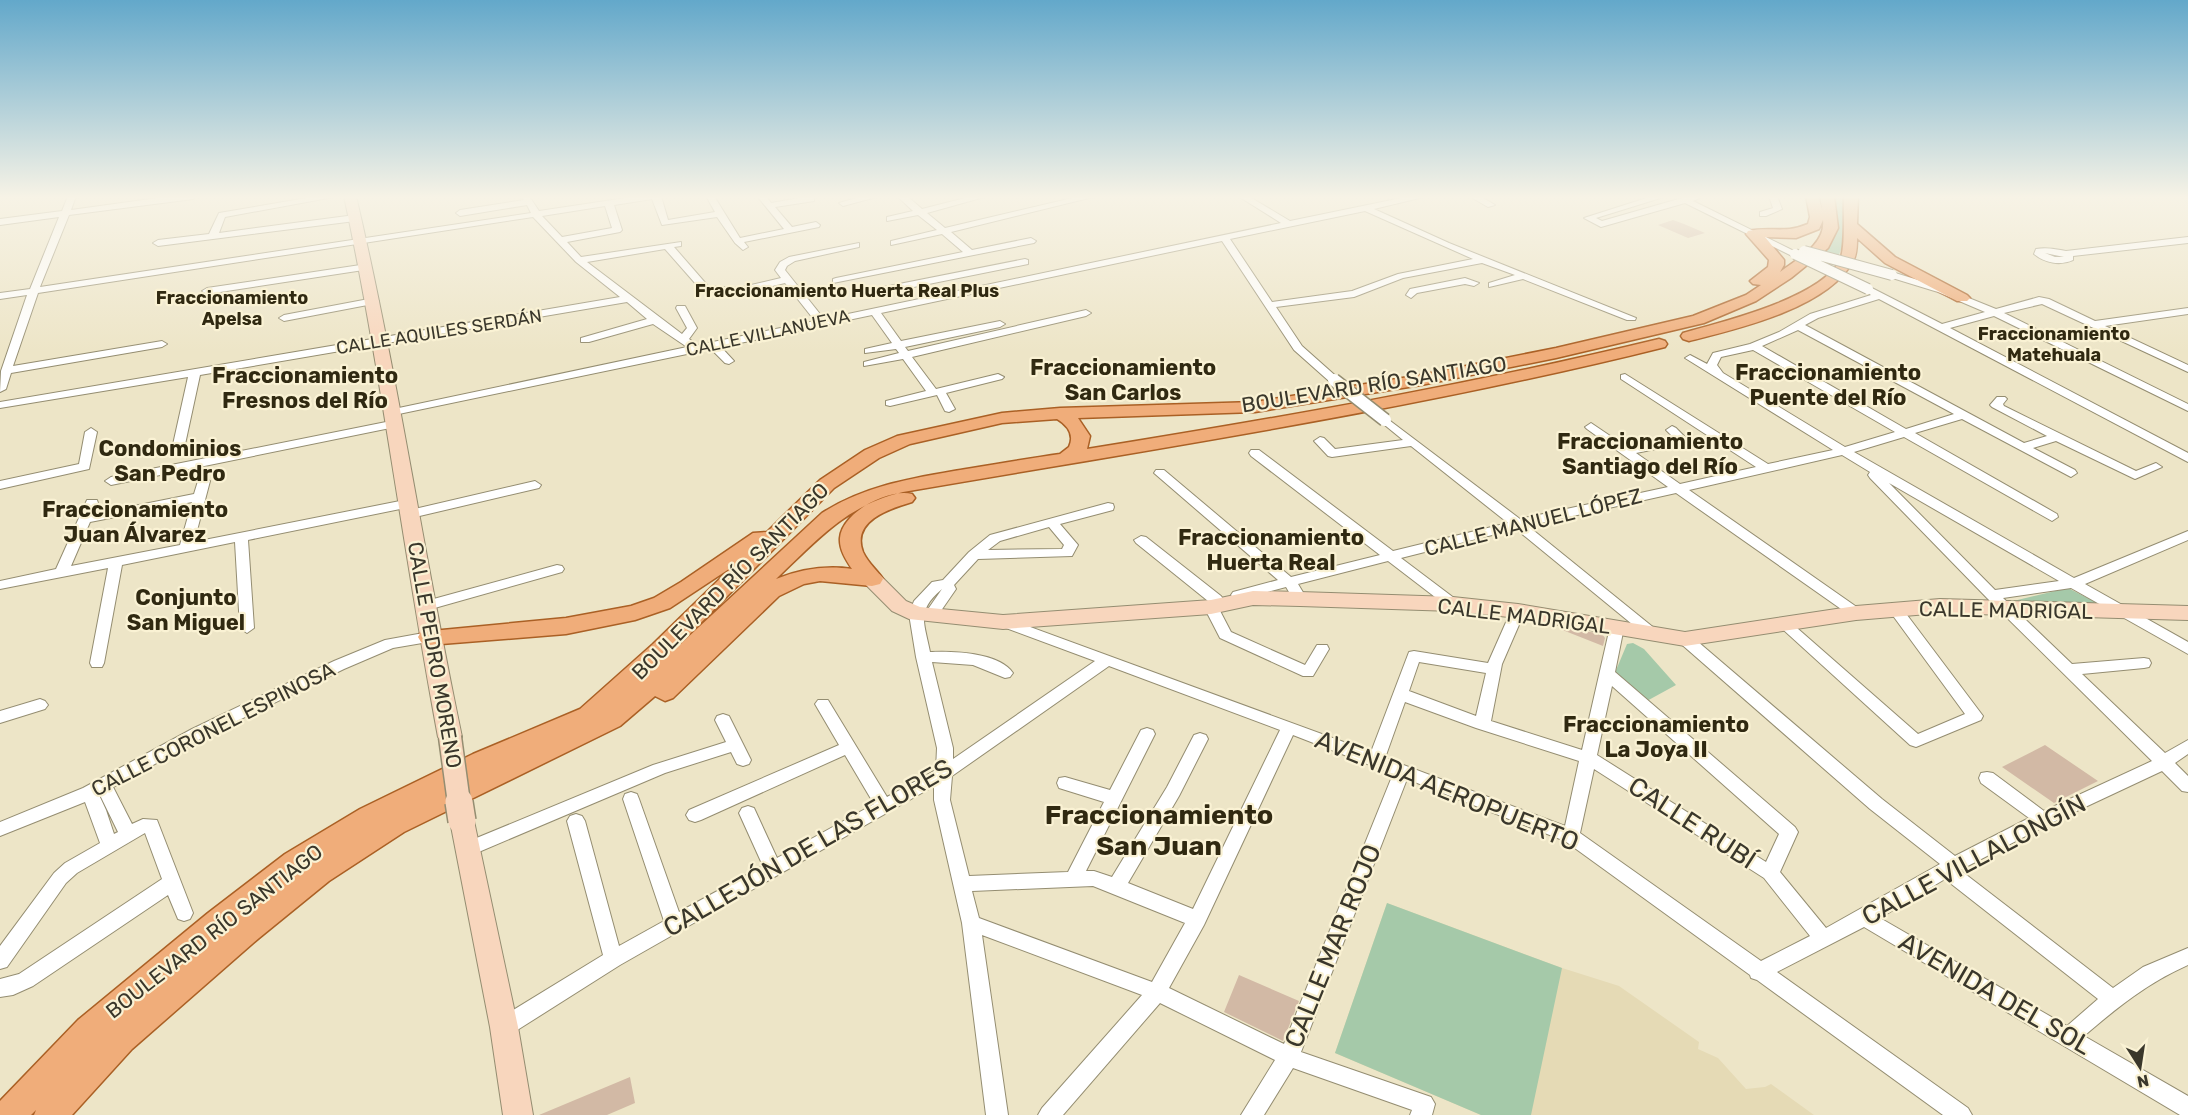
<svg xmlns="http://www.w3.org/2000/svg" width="2188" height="1115" viewBox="0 0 2188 1115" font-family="Rubik,sans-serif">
<rect width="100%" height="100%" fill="#ede5c7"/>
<path fill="#e5dab5" d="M1387 903 1562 968 1619 986 1699 1042 1698 1049 1718 1058 1746 1089 1765 1087 1771 1084 1814 1115H1481L1335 1053Z"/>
<path fill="#a5c9a9" d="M1829 196H1846L1845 240 1838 257 1821 253Z
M2068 588 2101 605 2005 603Z
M1633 643 1644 649 1676 685 1645 702 1614 675 1627 644Z
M1387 903 1562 968 1531 1115H1481L1335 1053Z"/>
<path fill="#d2b9a5" d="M1673 220 1684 224 1705 233 1688 238 1658 225Z
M1561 627 1602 634 1605 638 1603 646 1560 629Z
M2045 745 2098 781 2054 803 2002 767Z
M1239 975 1299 1001 1283 1041 1224 1012Z
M630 1077 635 1103 607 1115H539Z"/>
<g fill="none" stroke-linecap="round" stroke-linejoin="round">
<g stroke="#948d71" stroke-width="2">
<path id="street" d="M68 196H76L71 210 172 196H197L193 199 69 215 40 287 531 213 527 205 460 216 456 213 460 210 524 200 520 196H529L539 211 639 196H661L668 220 715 212 706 196H714L740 238 784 229 757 196H766L771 203 811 196 814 197V201L775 207 792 227 816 222 820 225 819 227 744 242 748 247 743 250 735 243 717 217 662 225 652 199 614 205 622 230 620 232 567 242 581 257 681 242V246L674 247 708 286 738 288 781 278 775 270 780 262 789 257 859 243V247L795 261 787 266 785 270 824 319 1281 223 1238 196H1248L1290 221 1411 196H1428L1374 209 1449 243 1636 318 1635 320H1627L1523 279 1489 287V283L1515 275 1482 263 1403 278 1354 297 1276 307 1302 346 1338 378V382H1330L1294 350 1222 241 881 313 901 341 1000 321 1005 324 1000 327 905 347 908 351 1086 310 1091 313 1086 316 912 357 936 389 998 374 1004 377 1002 379 946 393 955 409 949 412 945 411 937 395 890 406 886 405V401L926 391 903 359 864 366V362L899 353 896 349 865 353V349L892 343 872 315 721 347 734 361 729 364 725 363 711 349 394 415 388 412 394 409 687 347 653 324 589 342H581V338L647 319 627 302 200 375 184 449 178 453 172 449 188 377 0 408V402L620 297 576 262 533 217 38 293 13 366 162 341 167 344 162 347 11 373 6 389 0 392 1 371 27 295 0 299V293L30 289 59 217 0 225V219L62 211ZM605 206 612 228 562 237 542 216ZM1365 211 1473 259 1398 274 1352 291 1272 302 1230 239ZM665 249 702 291 738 294 785 283 815 321 698 345 689 339 697 328 685 306H677L676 308 687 328 682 334 587 262Z
M318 196H339L225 217 219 233 355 215 359 218 355 221 158 246 153 243 158 240 209 234 219 213Z
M863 196H880L843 206 839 203Z
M897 196H907L922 209 973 196H988L927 213 945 228 1081 196H1097L951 232 972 250 1031 238 1036 241 1034 243 833 283V279L836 278 963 252 942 234 891 245V241L937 230 918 215 887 221V217L913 211Z
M1469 196H1480L1495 205 1488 207Z
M1653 196H1667L1596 218 1602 221 1682 198V196H1704L1693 201 1800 254 1792 256 1685 203 1601 227 1584 218Z
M1769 196H1777L1782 209 1766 216H1760V212L1773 208Z
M2188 237V243L2073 256V260C2060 266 2045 263 2034 254L2036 249C2047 247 2055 249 2066 251ZM2045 253 2064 257H2055Z
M1025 259 1028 260V264L879 294 874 291 879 288Z
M367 264 370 265V269L207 294 202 291 207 288Z
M1892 272 1944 288 1996 309 2039 297 2049 299 2095 321 2188 308V314L2105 326 2188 365V372L2042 304 2004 313 2188 404V411L1994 316 1950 328 2188 453V462L1879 299 1818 318 1805 325 2024 443 2047 436 1992 407 1990 405 1997 397H2005L2007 399 2003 404 2004 406 2136 471 2156 463 2162 467 2135 479 2056 441 2033 448 2075 470 2077 473 2071 477 1962 419 1915 433 2057 514 2058 517 2052 521 1904 437 1854 452 2074 578 2188 531V540L2085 584 2188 642V654L2071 588 2003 598 2072 664 2144 658 2149 659 2151 663 2149 667 2144 668 2082 674 2165 753 2188 740V754L2175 763 2188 776V792L2182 791 2162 771 2049 824 1960 870 2113 988 2143 967 2188 948V965C2146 984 2119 1006 2084 1036L2188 1096V1115H2180L1864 927 1777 972 1968 1108 1972 1115H1943L1757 980 1751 978 1750 975 1565 841 1407 779 1301 1052 1431 1097 1435 1104 1432 1115H1410L1412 1110 1293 1068 1264 1115H1241L1275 1060 1160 1003 1063 1115H1038L1042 1108 1142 995 982 935 1008 1115H986L962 923 934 800V786L620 965 511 1034 504 1036 497 1034 494 1027 497 1020 603 955 567 821 570 816 576 814 582 816 585 821 619 946 664 921 623 799 625 794 631 792 637 794 639 799 679 912 763 866 739 813 742 808 748 806 754 808 777 858 874 804 845 755 701 820 695 822 689 820 686 815 689 810 839 745 815 704 818 700H828L887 797 936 770 937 748 916 657 909 614 914 601 932 582 943 580 969 552 990 535 1108 503 1113 504 1114 507 1113 510 1060 524 1078 545 1072 556 978 559 954 585 956 589 936 618 931 620 924 615 942 589C916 611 924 621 930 652 952 651 999 652 1013 673L1010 677 1005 678 973 665 932 662 953 748V759L1095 661 998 625 996 622 998 619 1003 617 1371 752 1409 652 1414 651 1488 663 1511 611 1518 606 1525 611 1502 664 1491 721 1582 750 1610 627 1617 622 1624 627 1615 672 1795 827 1798 832 1780 872 1826 928 1940 864 1870 809 1680 643 1678 639 1680 635H1690L1882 799 1955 856 2029 818 1981 783 1979 778 1981 773 1987 772 1993 773 2044 811 2152 761 1987 598 1870 478 1868 475 1870 472 1842 455 1689 490 1861 610 1863 613 1861 616H1851L1676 493 1528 526 1659 632 1661 635 1659 638H1649L1516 529 1401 558 1458 601 1460 604 1458 607H1448L1388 561 1298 584 1307 599 1300 604 1295 602 1286 587 1238 600 1233 598 1231 595 1233 592 1278 580 1154 473 1156 470H1164L1291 577 1380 555 1251 456 1249 453 1251 450H1259L1393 551 1508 523 1411 446 1332 457 1328 456 1314 441 1320 437 1324 438 1335 449 1403 440 1381 422 1379 420 1381 418 1385 417 1520 519 1668 487 1587 429 1585 427 1591 423 1628 448 1674 438 1666 430 1672 426 1676 428 1688 440 1686 443 1636 453 1680 484 1756 467 1621 379V375L1625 374 1768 464 1833 450 1685 358 1690 355 1707 364 1713 353 1750 344 1779 332 1810 314 1871 295 1863 289 1868 286 1942 324 1985 312 1938 292 1889 277 1887 275ZM1798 330 1954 414 1906 429 1762 346ZM1753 350 1895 432 1845 447 1723 373 1717 365 1721 357ZM1889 483 2059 581 1995 590ZM1049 527 1064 545 1062 549 988 550 1000 541ZM1419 662 1486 673 1476 716 1409 691ZM1109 666 1280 730 1193 909 1128 883 1179 796 1208 739 1206 735 1200 733 1194 735 1167 787 1112 877 1094 871H1086L1155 734 1153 730 1147 728 1141 730 1110 790 1065 777 1059 778 1057 783 1059 788 1104 802 1068 872 969 876 950 800 952 776ZM1612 686 1779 834 1766 862 1597 755ZM1405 702 1476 728 1579 761 1565 826 1385 758ZM1293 735 1393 774 1284 1044 1169 988 1204 925ZM1594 769 1764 878 1810 936 1761 961 1580 833ZM1945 879 2098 999 2067 1026 1880 918ZM1093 886 1185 923 1152 982 979 918 972 891Z
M1465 278 1479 283 1474 286 1465 284 1417 293 1411 298 1406 295 1410 289Z
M374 298 379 301 378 303 284 321 279 318 284 315Z
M396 420 402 424 400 426 111 485 105 481 111 477Z
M91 428 97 432 89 469 0 489V481L79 464 85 432Z
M204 477 210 481 194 542 410 499 416 503 410 507 248 540 254 628 247 633 240 628 235 542 122 565 104 663 102 667H92L90 663 108 568 0 589V581L56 569 87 500H97L98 503 94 514 194 494 198 481ZM192 502 180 545 71 566 90 522Z
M535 481 541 485 539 488 411 518 405 514 406 511Z
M1141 536 1146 537 1221 596 1223 599 1218 607 1231 632 1305 665 1317 645H1327L1329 649 1313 676H1303L1220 638 1204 607 1208 601 1136 543 1134 540Z
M557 565 562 566 564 569 562 572 424 611 417 606 419 603Z
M1896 605 1901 607 1983 716 1981 720 1916 747 1910 745 1777 624 1779 621H1789L1918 734 1965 714 1891 613 1889 610Z
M429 632 434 633 436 637 434 641 393 648 344 669 204 737 113 787 132 824 143 819 157 820 193 913 190 919 184 921 178 919 168 895 33 986 13 995 0 997V979L19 974 162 879 145 833 77 873 66 883 7 967 0 969V946L54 873 65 863 100 843 85 802 0 836V822L83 788 192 729 334 661 385 640ZM99 795H100L118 832 114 834 106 810Z
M40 699 45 701 48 705 45 709 0 723V711Z
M723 714 729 716 751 760 749 764 743 766 737 764 731 752 665 773 474 854 468 856 462 854 459 849 462 844 653 765 726 742 715 720 717 716Z"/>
</g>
<g stroke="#948d71" stroke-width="2">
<path id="secondary" d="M344 196H356C398 375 424 557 462 737L458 743 450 746 442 743 438 737C404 557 382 375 344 196Z
M872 573 879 574 906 601 920 607 1003 615 1211 600 1253 591 1300 592 1453 597 1518 604 1685 632 1856 606 1940 599 2188 606V620L1940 613 1856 620 1685 646 1518 618 1453 611 1300 606 1253 605 1211 614 1003 629 909 619 892 611 865 584 862 579 865 574Z
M462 811 471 814 474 821 518 1027 533 1115H503L490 1027 450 821 453 814Z"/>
</g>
<g stroke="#aa6025" stroke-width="3">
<path id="primary" d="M1806 196H1818L1822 209 1820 196H1834L1838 228 1828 248 1791 278 1756 301 1704 323 1556 358 1421 385 1255 412 1078 418 1090 436 1087 449C1279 418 1470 385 1659 339L1665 341 1667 344 1665 347C1413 410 1158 448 903 492 845 506 817 540 776 579 801 569 825 565 852 569 846 560 839 549 840 538 842 512 889 488 912 494L915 498 912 502C889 509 851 521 863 552 868 563 877 570 883 579L880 584 872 586 820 581 804 584 779 596 673 698 665 701 655 696 620 726 404 832 329 881 259 938 132 1049 72 1115H34L36 1110 31 1115H0V1101L78 1020 208 913 285 854 360 809 473 754 580 709 653 644 732 567 670 608 635 620 566 634 429 645 421 642 418 637 421 632 566 618 631 606 654 598 681 582 753 533 767 532 820 480 865 450 897 436 1002 413 1060 408 1255 402 1421 375 1556 348 1693 316 1746 295 1761 285 1753 284 1750 281 1768 267 1769 260 1746 234 1748 231C1770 226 1785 234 1808 224L1810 217ZM1823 220C1826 244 1797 259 1780 272L1784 265V260L1765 237 1796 238 1819 229ZM1057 419C1067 425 1075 434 1069 447L1060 454C1025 459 990 465 954 471 907 479 863 487 822 513L672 652 834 488 879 458 910 444 1002 423Z
M1844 196H1858L1857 224 1895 257 1967 295 1970 298 1967 301H1957L1885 263 1857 238C1857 246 1857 255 1853 261 1828 308 1737 329 1689 341L1683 339 1681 336 1683 333C1722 322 1821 298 1840 260 1846 246 1843 213 1844 196Z"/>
</g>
<use href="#street" fill="#fff" fill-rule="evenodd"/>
<use href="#secondary" fill="#f8d6bd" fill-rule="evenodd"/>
<use href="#primary" fill="#f0ad7a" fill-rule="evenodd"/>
<g stroke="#948d71" stroke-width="12" stroke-linecap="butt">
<path id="street-bridge-far1" d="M1804 251 1892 275
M1795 254 1868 289"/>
</g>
<g stroke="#948d71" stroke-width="15" stroke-linecap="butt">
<path id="street-bridge" d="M1334 380 1385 420"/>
</g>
<g stroke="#948d71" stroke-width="25" stroke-linecap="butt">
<path id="secondary-bridge-far1" d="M450 737 459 803"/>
</g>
<g stroke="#948d71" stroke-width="30" stroke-linecap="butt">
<path id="secondary-bridge" d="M459 802 462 821"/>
</g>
<use href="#street-bridge-far1" stroke="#fff" stroke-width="10"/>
<use href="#street-bridge" stroke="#fff" stroke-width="12"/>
<use href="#secondary-bridge-far1" stroke="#f8d6bd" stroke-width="22"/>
<use href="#secondary-bridge" stroke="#f8d6bd" stroke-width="27"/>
</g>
<linearGradient id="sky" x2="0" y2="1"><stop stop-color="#63a8ca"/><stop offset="0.56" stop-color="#f7f3e6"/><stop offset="1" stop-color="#f7f3e6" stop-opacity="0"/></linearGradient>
<rect width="2188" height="352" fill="url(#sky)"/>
<g text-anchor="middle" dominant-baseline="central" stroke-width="4.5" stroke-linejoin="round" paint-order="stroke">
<g font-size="18" font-weight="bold" fill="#302911" stroke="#faf2d4">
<text x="847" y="291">Fraccionamiento Huerta Real Plus</text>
<text x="232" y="298">Fraccionamiento<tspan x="232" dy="21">Apelsa</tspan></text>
<text x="2054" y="334">Fraccionamiento<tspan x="2054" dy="21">Matehuala</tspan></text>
</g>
<g font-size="18" fill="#3a372b" stroke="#faf2d4">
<text transform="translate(439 332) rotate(-9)">CALLE AQUILES SERDÁN</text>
<text transform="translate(768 333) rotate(-12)">CALLE VILLANUEVA</text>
</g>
<g font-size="21" fill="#3a372b" stroke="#faf2d4">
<text transform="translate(1374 384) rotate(-9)">BOULEVARD RÍO SANTIAGO</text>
<text transform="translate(1533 522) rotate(-14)">CALLE MANUEL LÓPEZ</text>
<text transform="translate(730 581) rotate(-45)">BOULEVARD RÍO SANTIAGO</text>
<text transform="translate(2006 610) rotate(1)">CALLE MADRIGAL</text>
<text transform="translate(1524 616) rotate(7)">CALLE MADRIGAL</text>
<text transform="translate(435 655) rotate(80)">CALLE PEDRO MORENO</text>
<text transform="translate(213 729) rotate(-27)">CALLE CORONEL ESPINOSA</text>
<text transform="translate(214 931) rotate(-38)">BOULEVARD RÍO SANTIAGO</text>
</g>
<g font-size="22" font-weight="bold" fill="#302911" stroke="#faf2d4">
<text x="1123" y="367">Fraccionamiento<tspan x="1123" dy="25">San Carlos</tspan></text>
<text x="1828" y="372">Fraccionamiento<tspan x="1828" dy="25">Puente del Río</tspan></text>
<text x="305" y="375">Fraccionamiento<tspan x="305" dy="25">Fresnos del Río</tspan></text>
<text x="1650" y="441">Fraccionamiento<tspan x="1650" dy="25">Santiago del Río</tspan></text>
<text x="170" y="448">Condominios<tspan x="170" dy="25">San Pedro</tspan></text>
<text x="135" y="509">Fraccionamiento<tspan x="135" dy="25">Juan Álvarez</tspan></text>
<text x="1271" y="537">Fraccionamiento<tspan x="1271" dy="25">Huerta Real</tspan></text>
<text x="186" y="597">Conjunto<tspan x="186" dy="25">San Miguel</tspan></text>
<text x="1656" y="724">Fraccionamiento<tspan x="1656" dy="25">La Joya II</tspan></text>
</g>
<g font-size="26" fill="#3a372b" stroke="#faf2d4">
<text transform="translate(1447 791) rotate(22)">AVENIDA AEROPUERTO</text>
<text transform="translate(1692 823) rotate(33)">CALLE RUBÍ</text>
<text transform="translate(808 848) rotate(-30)">CALLEJÓN DE LAS FLORES</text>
<text transform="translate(1974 860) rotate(-28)">CALLE VILLALONGÍN</text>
<text transform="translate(1333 946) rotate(-68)">CALLE MAR ROJO</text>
<text transform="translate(1995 994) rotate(30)">AVENIDA DEL SOL</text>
</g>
<g font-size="27" font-weight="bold" fill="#302911" stroke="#faf2d4">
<text x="1159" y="815">Fraccionamiento<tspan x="1159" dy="31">San Juan</tspan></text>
</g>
</g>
<g transform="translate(2140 1067) rotate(168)" stroke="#faf2d4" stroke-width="4.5" paint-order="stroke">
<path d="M0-4.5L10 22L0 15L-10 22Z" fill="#3a372b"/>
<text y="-9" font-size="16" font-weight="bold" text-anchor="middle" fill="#3a372b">N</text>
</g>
</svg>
